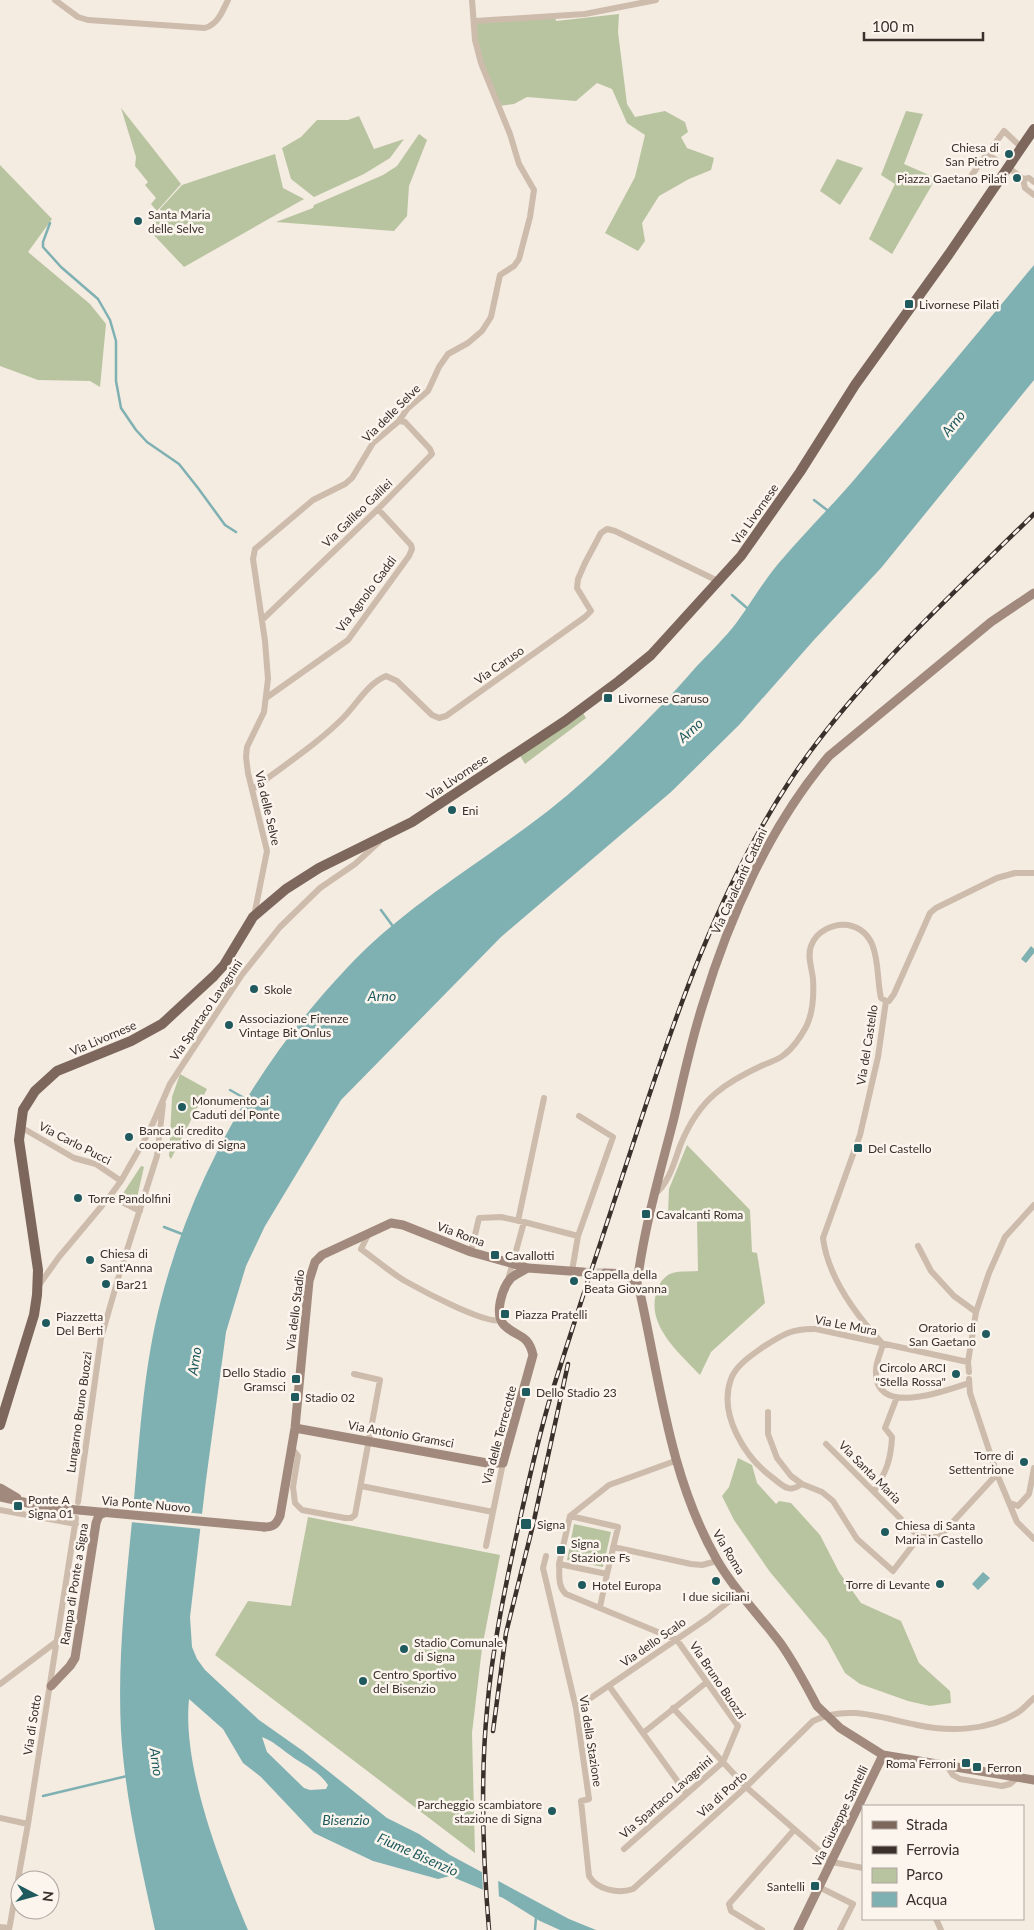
<svg xmlns="http://www.w3.org/2000/svg" width="1034" height="1930" viewBox="0 0 1034 1930" font-family="Lato,sans-serif">
<rect width="100%" height="100%" fill="#f4ebe1"/>
<path fill="#b8c4a0" d="M619 14 618 32 627 104 635 117 665 111 685 122 688 132 681 137 687 148 714 158 711 170 689 179 659 196 642 223 645 241 638 251 605 233 635 177 645 135 627 123 612 89 597 83 576 101 527 97 514 104 499 106 481 63 475 21 555 16 556 21Z
M121 108 181 184 157 211 151 204 156 198 145 185 148 182 135 166 136 157Z
M906 111 923 114 904 164 936 178 892 254 869 239 895 184 881 175Z
M359 116 374 149 404 139 390 158 364 174 314 197 291 179 282 148 301 137 317 120H348Z
M419 134 427 140 409 186 407 216 394 231 276 222 313 208 314 205 383 175 397 166Z
M275 154 283 188 304 199 184 267 149 230 162 213 160 209 182 185Z
M837 159 863 168 840 205 820 191Z
M0 165 52 219 28 252 90 304 106 324 100 387 90 381 38 380 0 366Z
M583 713 586 718 525 764 519 754Z
M180 1074 207 1089 171 1159 169 1156 172 1097Z
M687 1145 750 1210 752 1252 757 1253 765 1303 711 1352 700 1375C680 1354 647 1326 656 1294 658 1286 661 1280 668 1275 675 1270 690 1272 698 1271L697 1219 668 1213 669 1189Z
M141 1166 144 1167 136 1202 122 1195Z
M738 1458 752 1465 757 1483 776 1504 779 1501 791 1503 820 1535 839 1572 861 1603 901 1621 919 1663 950 1691 951 1703 930 1706 908 1701 860 1684 845 1673 827 1640 770 1572 734 1520 722 1496 729 1487Z
M308 1517 500 1555 482 1648 472 1733 475 1853 215 1655 248 1601 291 1606Z
M574 1524 611 1532 603 1567 567 1560Z"/>
<path fill="#7fb0b2" fill-rule="evenodd" d="M1034 265V380L881 568 813 641 739 725 671 792 501 937 341 1100 265 1226 246 1266 226 1332 206 1480 190 1617 192 1647 197 1659 205 1670 259 1720 303 1751 387 1818 419 1834 450 1855 569 1919 596 1930H560L540 1921 503 1898 450 1876 438 1879 373 1861 314 1833 261 1777 243 1763 223 1729 189 1699C182 1768 221 1866 248 1930H155C141 1864 125 1799 121 1731 117 1655 127 1576 134 1500 140 1433 144 1365 161 1300 193 1176 258 1062 346 969 399 912 466 872 528 826 572 794 611 757 649 718 665 702 681 684 696 667 710 652 725 638 737 622 751 603 763 582 778 564 804 533 833 505 859 474 918 405 976 335 1034 265ZM262 1737C273 1741 280 1748 290 1755 303 1765 318 1770 328 1785L326 1789 310 1790 304 1788 267 1752Z
M1031 946 1034 949V953L1026 963 1021 959Z
M983 1572 990 1578 978 1590 972 1584Z"/>
<path fill="#f4ebe1" d="M131 1507 204 1514 202 1529 130 1522Z
M482 1869 498 1877 499 1899 483 1893Z"/>
<g fill="none" stroke-linecap="round" stroke-linejoin="round">
<path stroke="#7fb0b2" stroke-width="2.5" d="M50 223 43 242V247L61 267 98 299 110 320 116 341V381L121 408 136 430 147 442 179 464 198 488 225 525 236 532
M814 500 827 510
M732 595 747 608
M381 910 392 925
M230 1090 246 1099
M164 1227 182 1234
M43 1796 127 1776
M535 1930 536 1917"/>
<path stroke="#cfc6bd" stroke-width="9" stroke-dasharray="9 4.5" stroke-linecap="butt" d="M583 1272 605 1273"/>
<path stroke="#cdbbac" stroke-width="6" d="M55 0 78 17 88 20 205 28C218 24 222 12 228 0
M475 21 585 14 656 0
M987 154 996 160
M1008 167 1023 179 1029 178 1034 182
M1023 179 1025 188 1034 195
M977 180 971 176 1004 131 1021 147
M262 620 378 509 432 454 430 449 405 422 399 421
M266 698 348 640 409 556 412 549 411 545 378 509
M253 789C283 766 316 745 343 718 357 704 367 684 386 676L397 681 432 715 439 718 446 716 585 617 591 611 577 588 578 579 585 563 601 533 607 529 615 531 718 581
M254 916 267 851 248 773 246 757 247 747 264 712 268 679 265 641 253 559 255 549 313 500 345 484 352 478 373 443 399 421 407 409 428 391 439 367 448 354 468 343 482 331 491 317 500 275 514 266 519 259 530 217 534 190 519 164 510 134 481 63 475 40 472 0
M886 1001H889L894 994 930 913 936 908 997 878 1015 873H1034
M19 1126 74 1158 96 1164 121 1181
M654 1195C669 1183 674 1163 680 1146 688 1126 699 1107 716 1093 729 1082 746 1073 761 1066 769 1062 779 1060 785 1054 793 1048 801 1036 806 1027 813 1013 814 995 813 979 812 969 807 956 811 946 816 931 834 923 848 925 883 932 875 973 881 998L886 1001
M110 1196 140 1211
M518 1221 544 1098
M524 1222 578 1236
M369 1233 361 1249C376 1260 390 1272 405 1281 421 1290 486 1325 501 1320
M918 1246 931 1271 954 1296 976 1312
M471 1252 479 1218 501 1217 524 1222 508 1280
M572 1271 578 1236 613 1137 579 1116
M39 1285 59 1257 110 1196 121 1181 149 1132 170 1084 241 976 280 927 320 888 355 864 379 842
M882 1343C856 1315 828 1278 823 1238L860 1135 878 1057 886 1001
M883 1344C881 1352 876 1362 876 1370 873 1418 945 1391 969 1383
M969 1372 968 1362 976 1312 989 1273 1005 1237 1034 1205
M969 1379 970 1393 997 1474 1017 1522 1034 1539
M768 1412V1434L777 1458 791 1476 802 1484 822 1492 833 1501 857 1539 893 1571 919 1537
M826 1444 919 1537
M292 1448 298 1456 293 1487 295 1503 302 1510 345 1518H351L355 1515 380 1380 354 1374
M802 1484C798 1486 794 1490 788 1488 783 1487 777 1481 773 1478 745 1458 718 1414 731 1379 736 1365 752 1355 763 1347 782 1335 792 1328 816 1329L968 1362
M361 1486 493 1512
M874 1492C886 1472 891 1460 892 1437L885 1428 897 1397
M78 1502 101 1338 120 1272 157 1156 163 1104
M1010 1503 1018 1506 1029 1494 1034 1468
M0 1510 76 1524
M570 1516 618 1527 607 1574 559 1564Z
M570 1516 609 1485 675 1461
M919 1537H939L997 1474
M486 1546 503 1463
M613 1547 691 1564 702 1565 717 1561
M546 1556 543 1568 576 1708 589 1799 581 1801 589 1876C597 1890 619 1894 633 1889L746 1787 813 1721C848 1704 881 1718 917 1725 949 1732 987 1731 1017 1713 1023 1710 1028 1703 1034 1698
M559 1564C560 1574 557 1586 566 1594L677 1640 738 1726 723 1762 624 1849
M600 1607 607 1574
M0 1684 56 1642
M609 1686 686 1793
M576 1708 708 1618 740 1593
M673 1708 746 1787 832 1862 863 1868
M643 1733 707 1682
M947 1766 953 1775 960 1779 1002 1786 1010 1784 1017 1778
M0 1818 28 1824
M819 1887 853 1904 840 1930
M936 1919 941 1930
M0 1927 9 1928
M9 1930 28 1824 76 1518
M762 1930 731 1911 729 1904 794 1830"/>
<path stroke="#a18a7d" stroke-width="9" d="M605 1273C619 1273 632 1274 639 1288 660 1381 669 1476 717 1560 734 1590 760 1616 781 1644 795 1664 806 1685 817 1706L840 1728 883 1755 1034 1780
M637 1284C644 1227 660 1173 674 1118 683 1080 691 1041 703 1004 729 918 770 825 829 756L991 622 1034 593
M295 1428 487 1463H503L533 1355C528 1333 517 1338 504 1325 494 1314 502 1288 511 1278 516 1274 523 1271 528 1268
M0 1488 17 1498
M0 1497 37 1505 67 1509
M264 1527C273 1527 276 1525 280 1516L295 1428 309 1281 315 1262 322 1255 391 1223 403 1225 471 1252 528 1268 583 1272
M51 1686 70 1666 75 1658 96 1523 99 1515 106 1512
M798 1930 883 1755"/>
<path stroke="#7d675c" stroke-width="10" d="M0 1425 34 1315 37 1295 38 1270 19 1140 23 1110 35 1091 57 1071 131 1041 162 1024 214 976 224 965 253 917 286 889 319 868 412 822 565 721 619 681 651 655 741 556 800 472 855 385 949 254 1034 129"/>
<g stroke="#3b302b" stroke-width="4.5">
<path id="rail" d="M493 1731 506 1633 533 1525 568 1364
M489 1930C483 1858 480 1783 487 1710 492 1649 505 1588 518 1528 528 1483 538 1439 551 1395 578 1310 606 1226 634 1141 675 1016 718 889 791 779 856 681 950 597 1034 514"/>
</g>
<use href="#rail" stroke="#fbf5ee" stroke-width="2.5" stroke-dasharray="8" stroke-linecap="butt"/>
<path stroke="#a18a7d" stroke-width="9" d="M67 1509 264 1527"/>
</g>
<g fill="#1f5a5e" stroke="#fbf5ee" stroke-width="2">
<circle cx="1009" cy="154" r="5"/>
<circle cx="1017" cy="178" r="5"/>
<circle cx="138" cy="221" r="5"/>
<rect x="904" y="299" width="10" height="10" rx="2.5"/>
<rect x="603" y="693" width="10" height="10" rx="2.5"/>
<circle cx="452" cy="810" r="5"/>
<circle cx="254" cy="989" r="5"/>
<circle cx="229" cy="1025" r="5"/>
<circle cx="182" cy="1107" r="5"/>
<circle cx="129" cy="1137" r="5"/>
<rect x="853" y="1143" width="10" height="10" rx="2.5"/>
<circle cx="78" cy="1198" r="5"/>
<rect x="641" y="1209" width="10" height="10" rx="2.5"/>
<rect x="490" y="1250" width="10" height="10" rx="2.5"/>
<circle cx="90" cy="1260" r="5"/>
<circle cx="574" cy="1281" r="5"/>
<circle cx="106" cy="1284" r="5"/>
<rect x="500" y="1309" width="10" height="10" rx="2.5"/>
<circle cx="46" cy="1323" r="5"/>
<circle cx="986" cy="1334" r="5"/>
<circle cx="956" cy="1374" r="5"/>
<rect x="291" y="1374" width="10" height="10" rx="2.5"/>
<rect x="521" y="1387" width="10" height="10" rx="2.5"/>
<rect x="290" y="1392" width="10" height="10" rx="2.5"/>
<circle cx="1024" cy="1462" r="5"/>
<rect x="13" y="1501" width="10" height="10" rx="2.5"/>
<rect x="520" y="1518" width="12" height="12" rx="2.5"/>
<circle cx="885" cy="1532" r="5"/>
<rect x="556" y="1545" width="10" height="10" rx="2.5"/>
<circle cx="716" cy="1581" r="5"/>
<circle cx="940" cy="1584" r="5"/>
<circle cx="582" cy="1585" r="5"/>
<circle cx="404" cy="1649" r="5"/>
<circle cx="363" cy="1681" r="5"/>
<rect x="961" y="1758" width="10" height="10" rx="2.5"/>
<rect x="972" y="1762" width="10" height="10" rx="2.5"/>
<circle cx="552" cy="1811" r="5"/>
<rect x="810" y="1881" width="10" height="10" rx="2.5"/>
</g>
<g text-anchor="middle" dominant-baseline="central" stroke-width="5" stroke-linejoin="round" paint-order="stroke">
<g font-size="12" fill="#3b302b" stroke="#fbf5ee" text-anchor="start">
<text x="999" y="147" text-anchor="end">Chiesa di<tspan x="999" dy="14">San Pietro</tspan></text>
<text x="1007" y="178" text-anchor="end">Piazza Gaetano Pilati</text>
<text x="148" y="214">Santa Maria<tspan x="148" dy="14">delle Selve</tspan></text>
<text x="919" y="304">Livornese Pilati</text>
<text x="618" y="698">Livornese Caruso</text>
<text x="462" y="810">Eni</text>
<text x="264" y="989">Skole</text>
<text x="239" y="1018">Associazione Firenze<tspan x="239" dy="14">Vintage Bit Onlus</tspan></text>
<text x="192" y="1100">Monumento ai<tspan x="192" dy="14">Caduti del Ponte</tspan></text>
<text x="139" y="1130">Banca di credito<tspan x="139" dy="14">cooperativo di Signa</tspan></text>
<text x="868" y="1148">Del Castello</text>
<text x="88" y="1198">Torre Pandolfini</text>
<text x="656" y="1214">Cavalcanti Roma</text>
<text x="100" y="1253">Chiesa di<tspan x="100" dy="14">Sant'Anna</tspan></text>
<text x="505" y="1255">Cavallotti</text>
<text x="584" y="1274">Cappella della<tspan x="584" dy="14">Beata Giovanna</tspan></text>
<text x="116" y="1284">Bar21</text>
<text x="515" y="1314">Piazza Pratelli</text>
<text x="56" y="1316">Piazzetta<tspan x="56" dy="14">Del Berti</tspan></text>
<text x="976" y="1327" text-anchor="end">Oratorio di<tspan x="976" dy="14">San Gaetano</tspan></text>
<text x="946" y="1367" text-anchor="end">Circolo ARCI<tspan x="946" dy="14">"Stella Rossa"</tspan></text>
<text x="286" y="1372" text-anchor="end">Dello Stadio<tspan x="286" dy="14">Gramsci</tspan></text>
<text x="536" y="1392">Dello Stadio 23</text>
<text x="305" y="1397">Stadio 02</text>
<text x="1014" y="1455" text-anchor="end">Torre di<tspan x="1014" dy="14">Settentrione</tspan></text>
<text x="28" y="1499">Ponte A<tspan x="28" dy="14">Signa 01</tspan></text>
<text x="537" y="1524">Signa</text>
<text x="895" y="1525">Chiesa di Santa<tspan x="895" dy="14">Maria in Castello</tspan></text>
<text x="571" y="1543">Signa<tspan x="571" dy="14">Stazione Fs</tspan></text>
<text x="930" y="1584" text-anchor="end">Torre di Levante</text>
<text x="592" y="1585">Hotel Europa</text>
<text x="716" y="1596" text-anchor="middle">I due siciliani</text>
<text x="414" y="1642">Stadio Comunale<tspan x="414" dy="14">di Signa</tspan></text>
<text x="373" y="1674">Centro Sportivo<tspan x="373" dy="14">del Bisenzio</tspan></text>
<text x="956" y="1763" text-anchor="end">Roma Ferroni</text>
<text x="987" y="1767">Ferron</text>
<text x="542" y="1804" text-anchor="end">Parcheggio scambiatore<tspan x="542" dy="14">stazione di Signa</tspan></text>
<text x="805" y="1886" text-anchor="end">Santelli</text>
</g>
<g font-size="12" fill="#3b302b" stroke="#fbf5ee">
<text transform="translate(391 413) rotate(-45)">Via delle Selve</text>
<text transform="translate(357 513) rotate(-44)">Via Galileo Galilei</text>
<text transform="translate(755 514) rotate(-55)">Via Livornese</text>
<text transform="translate(366 594) rotate(-53)">Via Agnolo Gaddi</text>
<text transform="translate(499 665) rotate(-35)">Via Caruso</text>
<text transform="translate(457 777) rotate(-34)">Via Livornese</text>
<text transform="translate(268 808) rotate(77)">Via delle Selve</text>
<text transform="translate(739 881) rotate(-65)">Via Cavalcanti Cattani</text>
<text transform="translate(206 1010) rotate(-56)">Via Spartaco Lavagnini</text>
<text transform="translate(103 1038) rotate(-23)">Via Livornese</text>
<text transform="translate(867 1045) rotate(-81)">Via del Castello</text>
<text transform="translate(75 1143) rotate(27)">Via Carlo Pucci</text>
<text transform="translate(461 1234) rotate(20)">Via Roma</text>
<text transform="translate(295 1310) rotate(-83)">Via dello Stadio</text>
<text transform="translate(846 1325) rotate(11)">Via Le Mura</text>
<text transform="translate(79 1412) rotate(-82)">Lungarno Bruno Buozzi</text>
<text transform="translate(401 1434) rotate(10)">Via Antonio Gramsci</text>
<text transform="translate(499 1435) rotate(-75)">Via delle Terrecotte</text>
<text transform="translate(870 1472) rotate(45)">Via Santa Maria</text>
<text transform="translate(146 1504) rotate(5)">Via Ponte Nuovo</text>
<text transform="translate(729 1552) rotate(59)">Via Roma</text>
<text transform="translate(74 1584) rotate(-81)">Rampa di Ponte a Signa</text>
<text transform="translate(653 1642) rotate(-35)">Via dello Scalo</text>
<text transform="translate(718 1680) rotate(56)">Via Bruno Buozzi</text>
<text transform="translate(32 1725) rotate(-81)">Via di Sotto</text>
<text transform="translate(591 1741) rotate(81)">Via della Stazione</text>
<text transform="translate(722 1794) rotate(-42)">Via di Porto</text>
<text transform="translate(666 1797) rotate(-41)">Via Spartaco Lavagnini</text>
<text transform="translate(840 1816) rotate(-64)">Via Giuseppe Santelli</text>
</g>
<g font-size="14" font-style="italic" fill="#1f5a5e" stroke="#fbf5ee">
<text transform="translate(953 423) rotate(-52)">Arno</text>
<text transform="translate(690 730) rotate(-42)">Arno</text>
<text x="382" y="995">Arno</text>
<text transform="translate(194 1361) rotate(-81)">Arno</text>
<text transform="translate(157 1762) rotate(82)">Arno</text>
<text x="346" y="1819">Bisenzio</text>
<text transform="translate(418 1854) rotate(24)">Fiume Bisenzio</text>
</g>
</g>
<rect x="862" y="1805" width="162" height="115" fill="#fbf5ee" stroke="#aea6a0"/>
<rect x="872" y="1821" width="25" height="8" fill="#7d675c" stroke="#aea6a0"/>
<text x="906" y="1830" font-size="15" fill="#3b302b">Strada</text>
<rect x="872" y="1846" width="25" height="8" fill="#3b302b" stroke="#aea6a0"/>
<text x="906" y="1855" font-size="15" fill="#3b302b">Ferrovia</text>
<rect x="872" y="1868" width="25" height="15" fill="#b8c4a0" stroke="#aea6a0"/>
<text x="906" y="1880" font-size="15" fill="#3b302b">Parco</text>
<rect x="872" y="1892" width="25" height="15" fill="#7fb0b2" stroke="#aea6a0"/>
<text x="906" y="1905" font-size="15" fill="#3b302b">Acqua</text>
<g transform="translate(35 1895) rotate(96)"><circle r="24" fill="#fbf5ee" stroke="#aea6a0"/>
<path d="M0-4L9 19L0 12L-9 19Z" fill="#1f5a5e"/>
<text y="-8" font-size="14" font-weight="bold" text-anchor="middle" fill="#3b302b">N</text>
</g>
<path d="M864 32v8h119v-8" fill="none" stroke="#3b302b" stroke-width="2.5"/>
<text x="872" y="32" font-size="15" fill="#3b302b" stroke="#fbf5ee" stroke-width="4" paint-order="stroke">100 m</text>
</svg>
